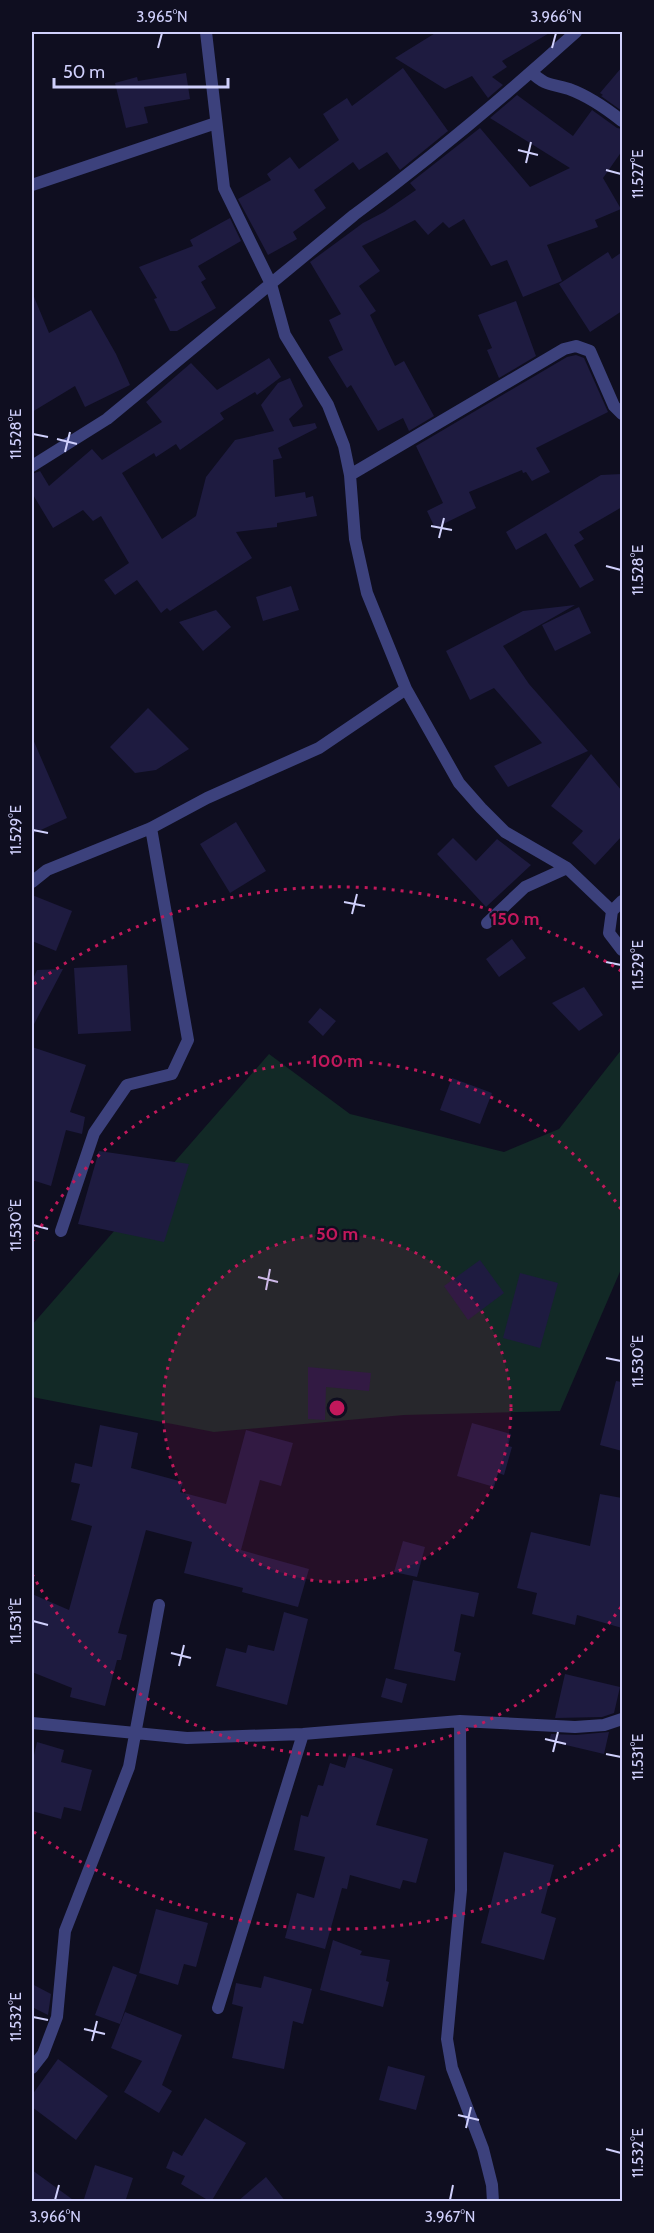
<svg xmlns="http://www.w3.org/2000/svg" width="654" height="2233" viewBox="0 0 654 2233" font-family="Cabin,sans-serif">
<rect width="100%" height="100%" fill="#0f0e20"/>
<path fill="#122926" d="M622 1049V1267L560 1411 404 1415 214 1432 32 1397V1325L269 1054 350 1114 504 1152 559 1129Z"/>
<path fill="#1e1b40" d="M437 32H551L502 61 507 67 492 77 503 85 488 98 472 76 445 89 395 58Z
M622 67V111L601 96 603 95 600 93Z
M403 68 448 131 400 170 387 152 359 170 353 162 314 190 326 208 293 232 297 239 268 255 238 199 271 180 267 174 290 157 299 169 339 140 323 114 347 98 352 106Z
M186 73 190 99 144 107 148 123 126 128 115 83 137 77 138 81Z
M517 95 573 136 592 110 617 128 622 129V151L603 178 621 209 595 220 598 227 547 245 562 281 523 297 507 260 491 266 464 219 449 228 443 222 428 235 415 220 362 246 380 271 359 286 376 311 370 315 395 366 404 361 434 416 409 431 403 418 378 431 351 385 347 388 328 357 343 350 329 320 341 314 310 262 363 223 384 212 416 190 410 183 480 128 530 187 570 168 490 118Z
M230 218 241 241 198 266 206 279 201 282 216 308 177 331H170L154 299 157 298 139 267 193 246 190 240Z
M608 252 612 259 622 252V311L590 332 559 284Z
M32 292 49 333 91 310 116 354 130 385 85 407 75 386 32 412Z
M516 301 536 356 499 378 487 350 492 348 478 315Z
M576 355 584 358 608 412 536 448 550 472 532 481 526 472 523 473 522 470 469 492 476 508 435 528 427 511 443 503 416 446 567 357Z
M269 358 281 377 257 395 255 392 220 413 224 419 180 450 176 444 156 457 154 453 122 473 162 539 196 516 206 477 235 440 274 431 261 405 278 383 290 378 303 406 289 419 293 427 315 423 317 428 278 448 282 458 273 460 275 497 305 492 306 498 313 496 317 516 277 523V527L236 532 252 558 170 611 167 608 161 613 137 580 115 595 104 580 129 563 101 516 93 521 83 510 53 528 32 493V474L40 471 49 486 92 449 102 460 162 422 146 402 191 363 217 390Z
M622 474V507L579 532 584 539 574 545 594 580 580 588 546 533 516 550 506 532 601 475Z
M291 586 299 610 263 621 256 597Z
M575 605 503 646 529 684 588 751 508 787 494 766 542 743 494 688 470 700 446 651 523 611Z
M579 607 591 633 555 651 542 625Z
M216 610 231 627 203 651 179 622Z
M148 708 189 749 156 770 135 773 110 747Z
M32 737 67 818 32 834Z
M591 754 622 791V836L595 865 572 843 583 831 551 806Z
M236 822 266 871 230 893 200 844Z
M453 838 476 861 497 839 531 865 486 907 437 854Z
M32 895 72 911 56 951 32 941Z
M512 939 526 958 499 977 486 959Z
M127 965 131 1031 78 1034 74 968Z
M63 969 32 1028V981L37 970Z
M584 987 603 1015 579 1031 552 1003Z
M320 1008 336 1021 323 1036 308 1022Z
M32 1047 86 1065 70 1112 85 1117 82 1134 66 1130 51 1186 32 1180Z
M452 1078 492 1093 480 1124 440 1110Z
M99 1151 189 1164 164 1242 78 1224Z
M480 1260 504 1293 468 1320 444 1286Z
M520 1273 558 1283 540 1348 503 1338Z
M308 1367 371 1373 369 1391 326 1387 325 1420 308 1419Z
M616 1381 622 1382V1451L600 1445Z
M472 1423 511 1434 508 1446 512 1447 504 1475 498 1473 494 1487 457 1476Z
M100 1425 138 1433 131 1468 183 1482 180 1492 226 1504 246 1430 293 1443 281 1486 260 1480 241 1550 309 1569 298 1607 242 1592 243 1588 184 1573 192 1542 146 1530 118 1633 127 1635 121 1660H117L105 1706 70 1697 72 1688 32 1672V1594L69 1610 92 1526 71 1520 80 1484 71 1482 75 1463 92 1467Z
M600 1494 622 1498V1628L577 1615 575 1625 532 1614 537 1593 517 1588 531 1532 590 1546Z
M403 1541 425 1547 417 1577 394 1572Z
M413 1580 479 1593 474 1617 461 1614 454 1651 461 1653 455 1681 394 1669Z
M284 1612 308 1619 287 1705 216 1686 226 1648 246 1653 248 1645 274 1651Z
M565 1674 620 1687 614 1713 602 1717 555 1718Z
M386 1678 407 1684 402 1703 381 1697Z
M609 1732 604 1754 549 1741 551 1734 576 1735Z
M37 1742 64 1750 61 1762 92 1770 81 1811 64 1807 61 1819 32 1811V1764Z
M349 1755 393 1769 376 1825 428 1839 416 1883 403 1880 400 1889 350 1875 347 1889 342 1888 325 1949 285 1938 297 1893 314 1898 325 1857 294 1850 301 1815 308 1817 318 1785 323 1786 330 1763 345 1768Z
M504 1852 554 1865 541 1913 556 1918 544 1960 481 1943Z
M156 1909 208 1923 196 1967 184 1964 178 1985 139 1973Z
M333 1940 362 1951 360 1955 390 1960 386 1981 389 1982 383 2007 320 1990Z
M113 1966 137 1975 120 2024 95 2015Z
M264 1976 312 1989 303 2024 293 2021 284 2069 232 2058 243 2007 232 2004 236 1983 261 1988Z
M32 1984 51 1994 48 2015 32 2007Z
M125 2012 182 2035 162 2085 172 2091 159 2113 124 2092 142 2061 111 2048Z
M58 2059 108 2096 76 2140 32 2107V2095Z
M388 2066 425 2076 416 2110 379 2100Z
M205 2118 246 2143 211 2202 181 2184 185 2176 166 2168 173 2151 182 2156Z
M95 2165 133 2178 125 2202H83Z
M32 2170 76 2202H32Z
M266 2177 286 2202H237Z"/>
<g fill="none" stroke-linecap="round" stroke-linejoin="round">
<path stroke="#3c417c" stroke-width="12" d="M206 32 224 188 271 284 285 335 328 405 344 446 350 475 355 539 367 593 406 689 459 783 481 808 505 832 567 868 612 911 622 901
M531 72C547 87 551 83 569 89 588 96 607 109 622 121
M32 185 216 123
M32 466 107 419 354 215C431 158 505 96 576 32
M350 475 564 349 576 346 590 351 614 406 622 414
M32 882 47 870 151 828 207 798 319 748 406 689
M612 911 609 933 622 950
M487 923 525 887 567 868
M61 1231 94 1133 127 1085 172 1074 188 1040 151 828
M460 1721 461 1890 447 2039 452 2068 483 2149 492 2185 493 2202
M32 1723 187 1738 303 1734 460 1721 575 1727 604 1725 622 1719
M218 2008 303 1734
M32 2068 43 2054 57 2017 65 1931 129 1767 159 1605"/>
</g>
<path fill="none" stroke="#d0d0fc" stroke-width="2" d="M158 48 162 33M552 48 556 33M518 150 538 155M526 163 531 142M606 170 621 174M33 434 48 437M57 439 77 444M65 452 70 432M431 526 452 530M439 538 444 518M606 566 621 570M33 830 48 833M344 902 365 906M352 914 357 894M606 962 621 965M33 1225 48 1229M258 1277 278 1282M266 1290 270 1269M606 1358 621 1361M33 1621 48 1625M171 1653 191 1658M179 1666 184 1645M545 1739 566 1744M553 1752 558 1732M606 1754 621 1757M33 2017 48 2020M84 2029 105 2034M92 2041 97 2021M458 2115 479 2120M466 2128 471 2107M606 2149 621 2153M55 2200 59 2185M450 2200 453 2185"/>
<circle cx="337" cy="1408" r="174" fill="#c2185b" fill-opacity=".12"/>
<g fill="none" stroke="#c2185b" stroke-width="3" stroke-dasharray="3 6">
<circle cx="337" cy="1408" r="174"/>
<path d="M621 1607A347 347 0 0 1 32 1574M32 1242A347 347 0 0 1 621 1209"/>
<path d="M621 1845A521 521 0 0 1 34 1832M34 984A521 521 0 0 1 621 971"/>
</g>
<circle cx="337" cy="1408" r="9" fill="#c2185b" stroke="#0f0e20" stroke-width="3"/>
<g font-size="18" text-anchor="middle" font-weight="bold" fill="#c2185b" stroke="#0f0e20" stroke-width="4.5" stroke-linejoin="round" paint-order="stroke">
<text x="515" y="925">150 m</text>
<text x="337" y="1067">100 m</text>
<text x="337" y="1240">50 m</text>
</g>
<rect width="654" height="2233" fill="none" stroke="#0f0e20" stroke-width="66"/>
<path d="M54 78v9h174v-9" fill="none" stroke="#d0d0fc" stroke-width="3"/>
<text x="63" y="78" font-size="18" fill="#d0d0fc" stroke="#0f0e20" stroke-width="4.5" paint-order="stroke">50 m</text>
<rect x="33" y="33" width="588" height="2167" fill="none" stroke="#d0d0fc" stroke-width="2"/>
<g font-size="15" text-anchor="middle" fill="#d0d0fc">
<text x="162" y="22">3.965°N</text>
<text x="556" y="22">3.966°N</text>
<text transform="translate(638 174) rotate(-90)" y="5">11.527°E</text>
<text transform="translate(16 434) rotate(-90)" y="5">11.528°E</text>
<text transform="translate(638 570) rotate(-90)" y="5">11.528°E</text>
<text transform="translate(16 830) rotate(-90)" y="5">11.529°E</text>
<text transform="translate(638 965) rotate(-90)" y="5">11.529°E</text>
<text transform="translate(16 1225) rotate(-90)" y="5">11.530°E</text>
<text transform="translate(638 1361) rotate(-90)" y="5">11.530°E</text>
<text transform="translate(16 1621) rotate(-90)" y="5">11.531°E</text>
<text transform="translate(638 1757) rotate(-90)" y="5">11.531°E</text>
<text transform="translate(16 2017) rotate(-90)" y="5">11.532°E</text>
<text transform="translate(638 2153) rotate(-90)" y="5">11.532°E</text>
<text x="55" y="2222">3.966°N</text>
<text x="450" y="2222">3.967°N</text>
</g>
</svg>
